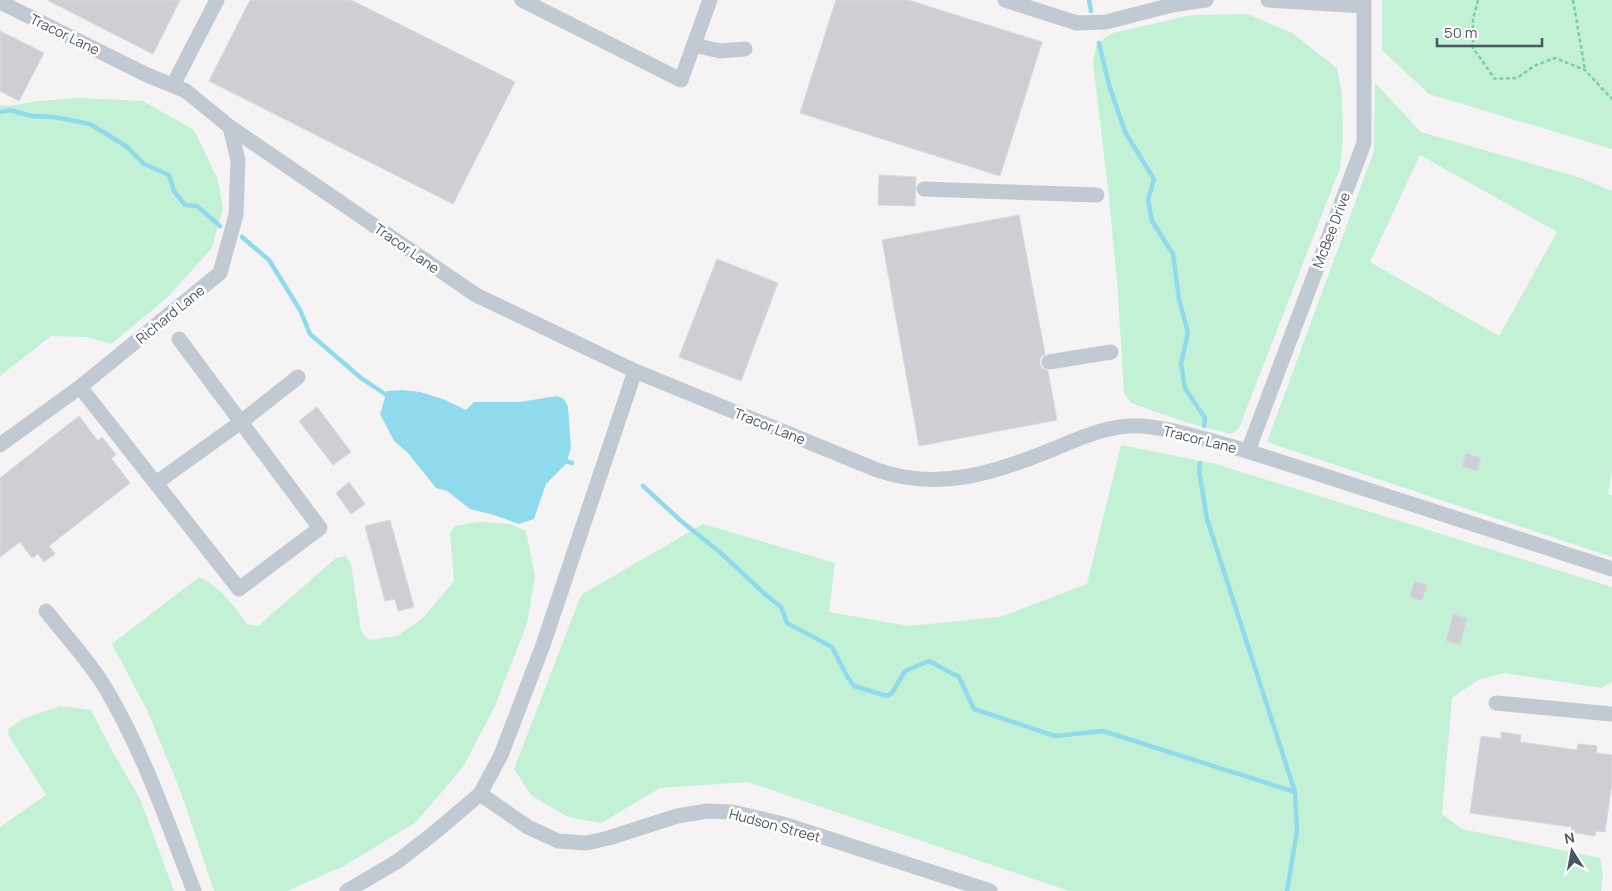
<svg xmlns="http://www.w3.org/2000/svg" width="1612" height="891" viewBox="0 0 1612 891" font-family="Manrope,sans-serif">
<rect width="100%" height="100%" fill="#f5f3f3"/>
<path fill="#c3f1d5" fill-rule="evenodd" d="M1382 0H1612V149L1429 94 1382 50Z
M1247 14 1292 33 1337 68 1342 94 1343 139 1340 168 1239 428 1231 434 1188 423 1131 403 1124 393 1117 281 1109 198 1093 62 1097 43 1113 33 1191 15Z
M1375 83 1421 132 1578 177 1612 191V472L1608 494 1612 495V557L1267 442 1374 151ZM1420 155 1557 232 1499 336 1370 262Z
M80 98 143 101 194 130 218 180 223 208 212 248 167 298 111 344 87 337 51 336 0 376V105L10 106 38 101Z
M1121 445 1216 464 1612 587V682L1601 688 1504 673 1478 680 1452 698 1442 814 1462 829 1600 858 1603 875 1601 891H1069L748 782 660 788 601 823 568 817 532 796 514 769 581 595 703 524 835 563 829 612 908 626 1000 617 1087 584Z
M478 522 510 524 526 531 535 577 527 623 495 706 463 767 416 822 344 866 287 891H214L180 790 147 710 112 644 199 577C221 587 233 605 247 624L258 626 336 558 346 556 351 564 361 631 369 640 397 636 422 619 454 581 450 533 455 526Z
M60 706 91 710 109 745 140 799 174 891H0V827L46 795 9 736 8 729 23 719Z"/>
<path fill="#90daee" d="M402 390 420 392 443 399 466 410 474 402H520L557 396 564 399 568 407 571 448 566 464 546 484 534 519 519 524 494 515 470 509 447 491 436 488 408 453 394 441 380 414 387 391Z"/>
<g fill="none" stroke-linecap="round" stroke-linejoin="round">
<path stroke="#90daee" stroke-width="4.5" d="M1089 0 1091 11
M1099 43 1109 85 1125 132 1154 179 1148 200 1152 221 1173 254 1179 299 1188 333 1181 363 1185 388 1205 418 1204 426
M0 112 10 110 31 116 54 117 90 124 126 146 144 164 169 175 174 191 185 205 197 206 220 226
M242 237 269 260 300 310 310 334 361 378 391 398
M562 460 572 463
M1200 463 1199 470 1207 519 1295 792 1297 831 1287 891
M643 486 681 521 721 553 766 595 781 607 787 623 832 647 848 678 854 686 887 696 892 693 905 671 929 661 959 677 974 709 1055 736 1103 731 1295 792"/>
</g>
<path fill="#cdcfd5" stroke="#d7d9de" d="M47 0H180L153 54Z
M250 0H351L515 82 453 204 209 81Z
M836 0H908L1042 42 1000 176 800 113Z
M0 31 44 53 19 101 0 91Z
M879 175 916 177 915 206 878 205Z
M1019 215 1045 354 1040 358V364L1042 368 1048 371 1057 420 919 446 882 240Z
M717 259 778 283 741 381 679 357Z
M317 407 351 452 333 465 299 421Z
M79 416 98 441 102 437 116 455 111 458 130 483 49 546 55 554 44 562 38 554 32 558 20 542 0 557V478Z
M1466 453 1481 458 1477 471 1462 466Z
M349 482 365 504 351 514 336 493Z
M390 520 414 607 398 611 395 599 385 601 365 526Z
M1414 581 1427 585 1422 601 1410 597Z
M1453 614 1467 618 1460 644 1446 641Z
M1501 732 1521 735 1520 742 1577 750 1578 744 1597 746 1596 753 1612 755V783L1605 832 1596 831 1595 836 1571 832 1572 827 1470 813 1481 736 1501 739Z"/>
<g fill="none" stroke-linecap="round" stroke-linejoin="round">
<path stroke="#7ad0a6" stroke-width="2.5" stroke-dasharray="4 2.5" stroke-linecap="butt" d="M1478 0 1473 19V48L1495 79 1517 78 1534 66 1555 58 1585 70 1612 99
M1573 0 1585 70"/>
<path stroke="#c1cad2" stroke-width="15" d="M522 0 681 80 710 0
M1005 0 1077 23 1106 22 1172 5 1206 0
M1268 0 1364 6
M0 2 145 74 186 91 230 127 476 295 635 371 877 470C940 492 998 472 1056 448 1082 437 1112 424 1141 426 1167 428 1191 435 1216 442 1252 452 1287 464 1322 475 1419 506 1515 538 1612 569
M694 45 720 51 745 49
M173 85 217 0
M924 189 1097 195
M1049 362 1111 352
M80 387 239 589 320 528 179 339
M0 445 80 387 220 273 236 215 238 160 230 127
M1248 451 1364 143V0
M156 483 241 422 298 377
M46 611C65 635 90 662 106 689 144 753 167 822 194 891
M1496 703 1612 714
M480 794 528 827 558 841 586 843 609 838 677 816 707 811 732 812 783 824 990 891
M347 891 398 861 434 833 480 794 501 755 543 645 635 371"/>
</g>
<g text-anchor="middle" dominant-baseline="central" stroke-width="5" stroke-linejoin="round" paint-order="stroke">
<g font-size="14" fill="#4a5661" stroke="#fff">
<text transform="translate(65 34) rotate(26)">Tracor Lane</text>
<text transform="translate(1331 230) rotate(-69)">McBee Drive</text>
<text transform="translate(407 248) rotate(35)">Tracor Lane</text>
<text transform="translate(170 314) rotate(-39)">Richard Lane</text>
<text transform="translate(770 426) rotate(22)">Tracor Lane</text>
<text transform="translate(1200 439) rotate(14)">Tracor Lane</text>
<text transform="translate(775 825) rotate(15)">Hudson Street</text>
</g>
</g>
<g transform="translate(1572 851) rotate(349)" stroke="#ffffff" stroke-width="4" paint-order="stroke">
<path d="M0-4L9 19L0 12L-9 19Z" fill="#4a5661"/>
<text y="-8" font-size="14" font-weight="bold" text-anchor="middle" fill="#4a5661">N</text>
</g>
<path d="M1437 38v8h105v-8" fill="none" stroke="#4a5661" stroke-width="2.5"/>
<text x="1444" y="38" font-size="15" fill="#4a5661" stroke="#ffffff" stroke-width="4" paint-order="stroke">50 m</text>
</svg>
